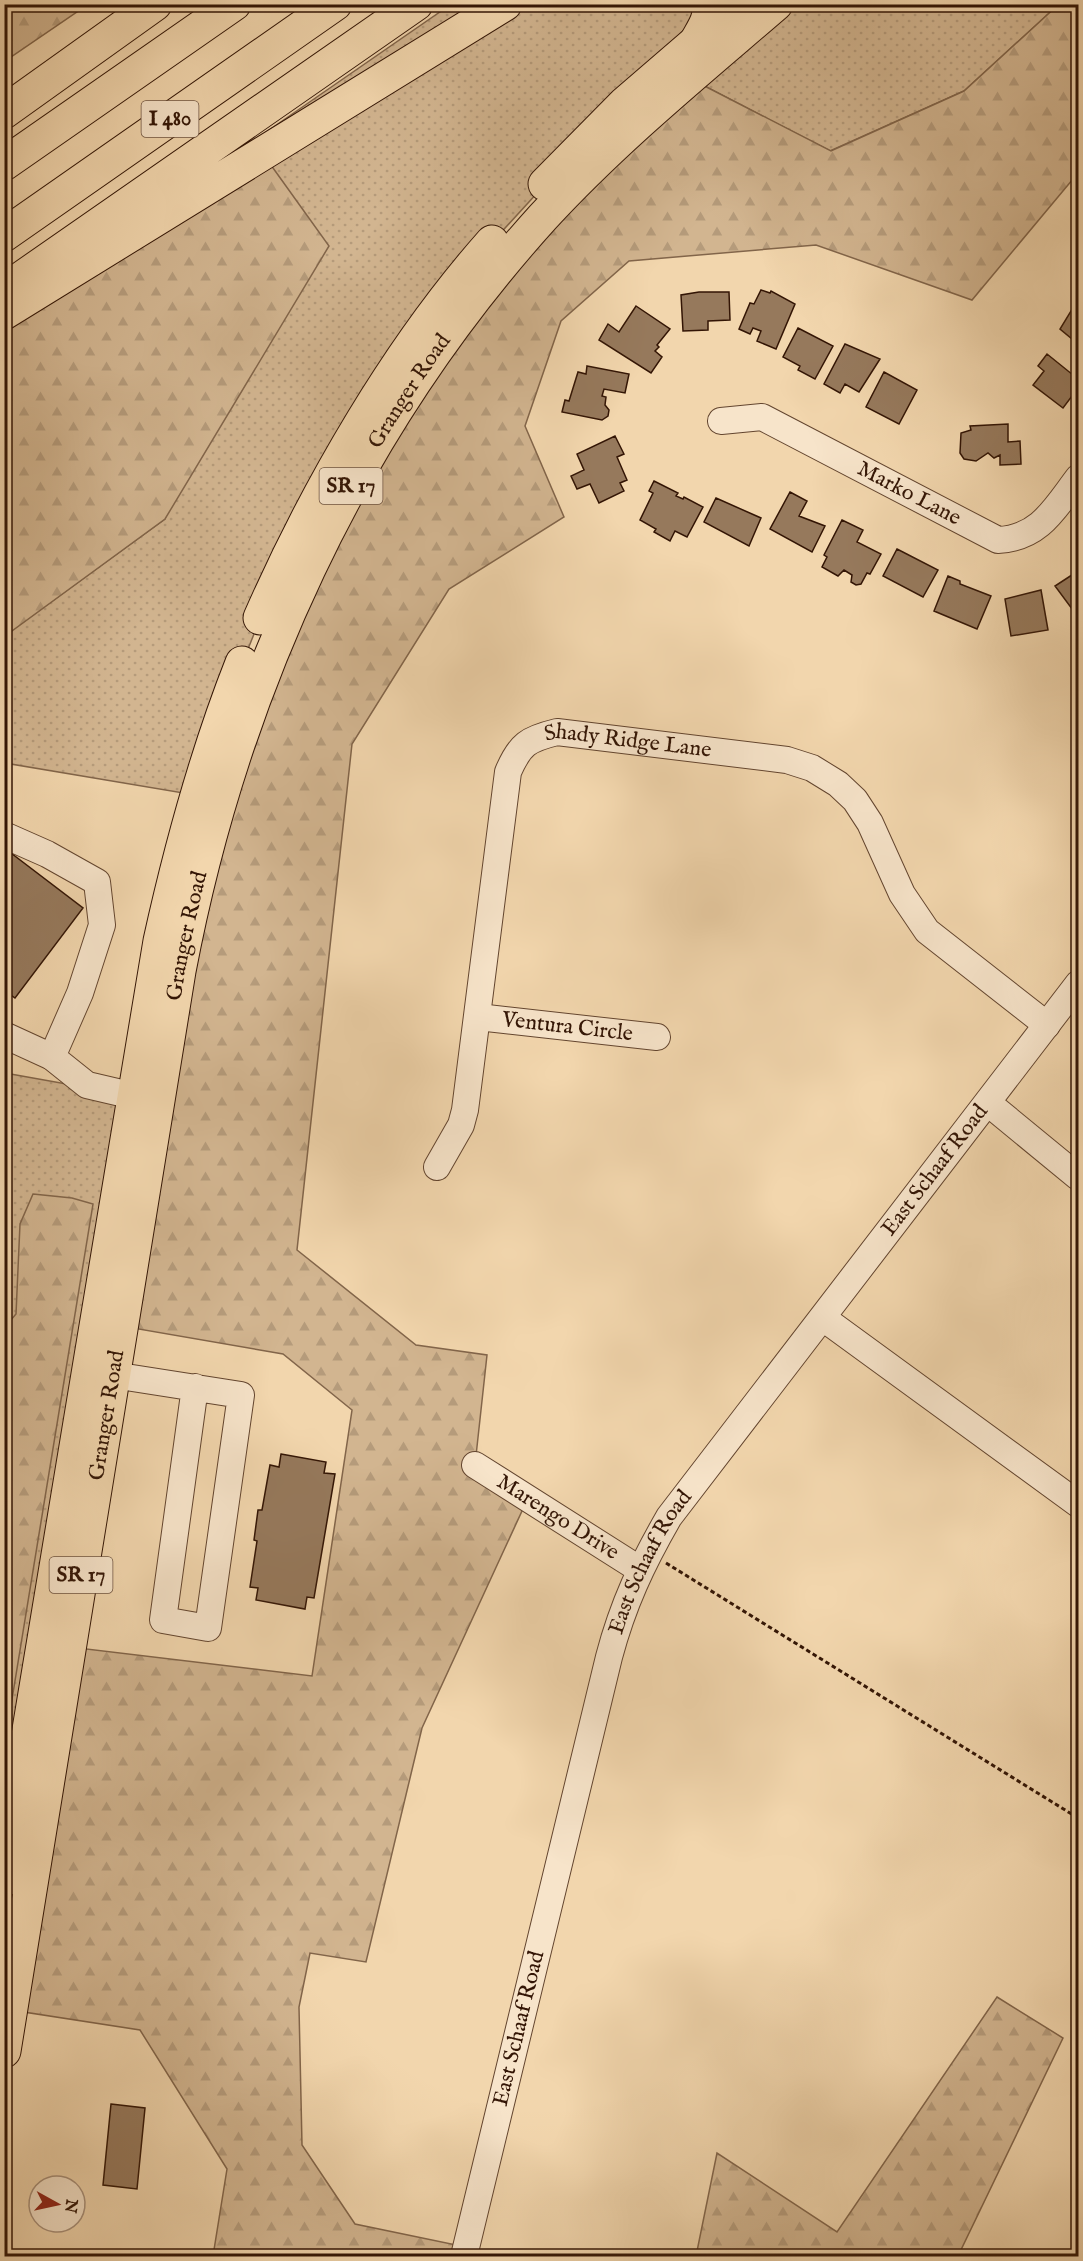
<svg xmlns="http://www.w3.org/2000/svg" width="1083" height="2261" viewBox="0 0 1083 2261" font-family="'IM FELL English',serif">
<defs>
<pattern id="grass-dots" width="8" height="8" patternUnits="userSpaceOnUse" patternTransform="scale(1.5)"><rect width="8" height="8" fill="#d2b590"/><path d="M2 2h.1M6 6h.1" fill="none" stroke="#b59b7b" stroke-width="1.8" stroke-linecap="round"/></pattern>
<pattern id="forest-firs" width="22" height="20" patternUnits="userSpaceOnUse" patternTransform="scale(1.5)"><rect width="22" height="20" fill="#d2b590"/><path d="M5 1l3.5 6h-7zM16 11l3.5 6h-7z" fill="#b59b7b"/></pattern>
</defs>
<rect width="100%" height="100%" fill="#f2d6ad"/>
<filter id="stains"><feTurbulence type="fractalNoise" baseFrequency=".00333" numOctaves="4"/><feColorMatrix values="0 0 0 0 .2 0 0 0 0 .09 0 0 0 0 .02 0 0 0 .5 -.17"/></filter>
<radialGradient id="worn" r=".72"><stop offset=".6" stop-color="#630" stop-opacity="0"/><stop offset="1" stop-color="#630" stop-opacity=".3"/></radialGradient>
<path fill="url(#grass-dots)" stroke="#82654a" stroke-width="1.5" d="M450 5H484L259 137Z
M505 5H709L485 250 256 629 220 719 195 795 5 763 4 636 165 519 263 154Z
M776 5H1058L964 91 830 151 689 78Z
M5 1073 134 1096 5 1880Z"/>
<path fill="url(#forest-firs)" stroke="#82654a" stroke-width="1.5" d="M5 4H87V5L5 61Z
M1058 5H1078V173L972 300 816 245 629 261 561 321 525 426 564 517 449 589 352 744 297 1250 416 1345 487 1355 475 1465 528 1498 422 1728 366 1962 310 1953 299 2007 302 2145 355 2224 466 2247 464 2256H213L227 2169 140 2030 11 2010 70 1647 312 1676 352 1410 283 1354 121 1326 240 732 424 371 689 78 831 151 964 91Z
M263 154 329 246 165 519 5 636V313Z
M33 1194 72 1198 93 1204 5 1742V1327L16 1314 20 1224Z
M997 1997 1063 2038 958 2256H696L717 2153 837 2232Z"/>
<path fill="#96795c" stroke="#331505" stroke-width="1.5" d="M761 290 770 293 771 291 795 304 776 349 757 341 761 331 753 328 750 334 739 329 750 303 754 304Z
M699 292H729L730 320 708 321V330L683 331 681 295Z
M1078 305V344L1060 329 1074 306 1077 308Z
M636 306 670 329 657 345 659 347 655 351 662 357 651 373 599 340 608 324 619 332Z
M798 328 833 346 815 379 798 370 800 366 783 357Z
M845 344 880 359 859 392 845 384 840 393 824 384Z
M1047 354 1078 379V388L1063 408 1033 385 1044 371 1038 366Z
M587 366 629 374 625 393 604 389 602 396 606 397 605 405 609 410 608 416 602 420 562 412 565 400 569 401 578 372 586 374Z
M884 372 917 390 899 424 866 407Z
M1008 424V442L1020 441 1021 464 1000 465V455L994 458 988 453 976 461 964 459 960 453 961 433 971 430 970 426Z
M615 436 624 454 617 457 627 480 620 483 624 491 599 503 590 484 577 489 571 476 584 470 577 454Z
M654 481 678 493 676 496 683 499 684 497 703 507 687 537 675 531 670 541 654 532 656 529 640 520 653 493 649 491Z
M790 492 807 501 799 516 825 526 812 552 770 529Z
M716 498 761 518 749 546 704 522Z
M842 520 863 530 857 542 881 554 870 574 867 573 861 584 856 585 851 582 852 575 844 570 838 576 822 567 827 557 824 555Z
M897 549 938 570 923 597 883 576Z
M1078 571V617L1055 586Z
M948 576 960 581V584L991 596 977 629 934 611Z
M1041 590 1048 630 1011 636 1005 599Z
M7 850 83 908 15 998 4 990V853Z
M281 1454 326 1462 324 1473 335 1474 314 1598 307 1597 305 1609 256 1600 258 1588 250 1587 257 1541 254 1540 258 1510H262L270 1465 279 1467Z
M111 2104 145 2108 137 2189 103 2185Z"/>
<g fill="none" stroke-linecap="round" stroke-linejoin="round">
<g stroke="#63452f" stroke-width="28">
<g id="minor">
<path id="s1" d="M721 421 762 417 998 540C1040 538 1055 508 1078 478"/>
<path d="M4 835 47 854 97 882 102 925 80 993 52 1057"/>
<path id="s2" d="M478 1017 657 1037"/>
<path d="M4 1035 52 1057 87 1085 134 1096"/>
<path d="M988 1103 1078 1177"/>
<path id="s3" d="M437 1167 461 1125 465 1110 508 772C520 744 528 739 557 732L787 760 812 768 838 784 855 800 870 823 902 894 927 931 1047 1025"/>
<path d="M823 1318 1078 1504"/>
<path d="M113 1375 241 1395 208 1628 163 1620 195 1387"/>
<path id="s4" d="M475 1465 639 1569"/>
<path id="s5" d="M464 2256 609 1657C623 1604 642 1564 669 1517L1078 984"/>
</g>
</g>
<g stroke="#331505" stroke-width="35">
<g id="major">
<path d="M545 184 624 104 740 4"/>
<path d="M260 618C317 488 398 348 492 242"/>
<path d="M4 1880 160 941C181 846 206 754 242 663"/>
<path id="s6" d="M4 2051 179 971C232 692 351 429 543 217 615 139 696 73 776 4"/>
</g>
</g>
<g stroke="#331505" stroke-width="35">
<path id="highway" d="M697 40C703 29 711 18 709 4
M4 112 155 4
M4 164 234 4
M4 235 335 4
M13 284 416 4
M4 313 505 4"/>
</g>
<path stroke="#331505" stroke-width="3" stroke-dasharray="4.5 3" stroke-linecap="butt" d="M666 1563 1078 1818"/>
<use href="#minor" stroke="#f7e4ca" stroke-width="26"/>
<use href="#major" stroke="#f2d6ad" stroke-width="33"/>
<use href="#highway" stroke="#f2d6ad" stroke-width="33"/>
</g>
<g text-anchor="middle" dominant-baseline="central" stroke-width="4.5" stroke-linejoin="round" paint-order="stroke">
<g fill="#f7e4ca" stroke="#6e5340" stroke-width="1.5">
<rect x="141.5" y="101" width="57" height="36" rx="4.5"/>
<rect x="319.5" y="468" width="63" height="36" rx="4.5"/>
<rect x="49.5" y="1557" width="63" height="36" rx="4.5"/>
</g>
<g font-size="21" font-weight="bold" fill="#331505">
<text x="170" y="119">I 480</text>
<text x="351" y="486">SR 17</text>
<text x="81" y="1575">SR 17</text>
</g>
<g font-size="22" fill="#331505" stroke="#f7e4ca">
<text stroke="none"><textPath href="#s6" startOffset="1722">Granger Road</textPath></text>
<text stroke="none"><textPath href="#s1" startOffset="207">Marko Lane</textPath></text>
<text stroke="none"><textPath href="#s3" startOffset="543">Shady Ridge Lane</textPath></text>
<text stroke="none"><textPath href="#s6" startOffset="1130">Granger Road</textPath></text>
<text stroke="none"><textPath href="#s2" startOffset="90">Ventura Circle</textPath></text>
<text stroke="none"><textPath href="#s5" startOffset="1206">East Schaaf Road</textPath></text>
<text stroke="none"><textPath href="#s6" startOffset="644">Granger Road</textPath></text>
<text stroke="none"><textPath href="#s4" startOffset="98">Marengo Drive</textPath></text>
<text stroke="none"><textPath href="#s5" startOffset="720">East Schaaf Road</textPath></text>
<text stroke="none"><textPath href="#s5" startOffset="234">East Schaaf Road</textPath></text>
</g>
</g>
<rect width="1083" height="2261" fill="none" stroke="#f2d6ad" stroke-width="24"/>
<rect x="6" y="6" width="1071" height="2249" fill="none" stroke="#331505" stroke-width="3"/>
<rect x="12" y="12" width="1059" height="2237" fill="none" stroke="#331505" stroke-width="1.5"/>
<g transform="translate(57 2204) rotate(98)"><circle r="28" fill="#f7e4ca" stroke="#a9917b" stroke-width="1.5"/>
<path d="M0-4.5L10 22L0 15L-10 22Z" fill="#8f2418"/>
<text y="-9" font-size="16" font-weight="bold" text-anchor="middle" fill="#331505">N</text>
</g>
<rect width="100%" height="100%" filter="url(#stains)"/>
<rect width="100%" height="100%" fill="url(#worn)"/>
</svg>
